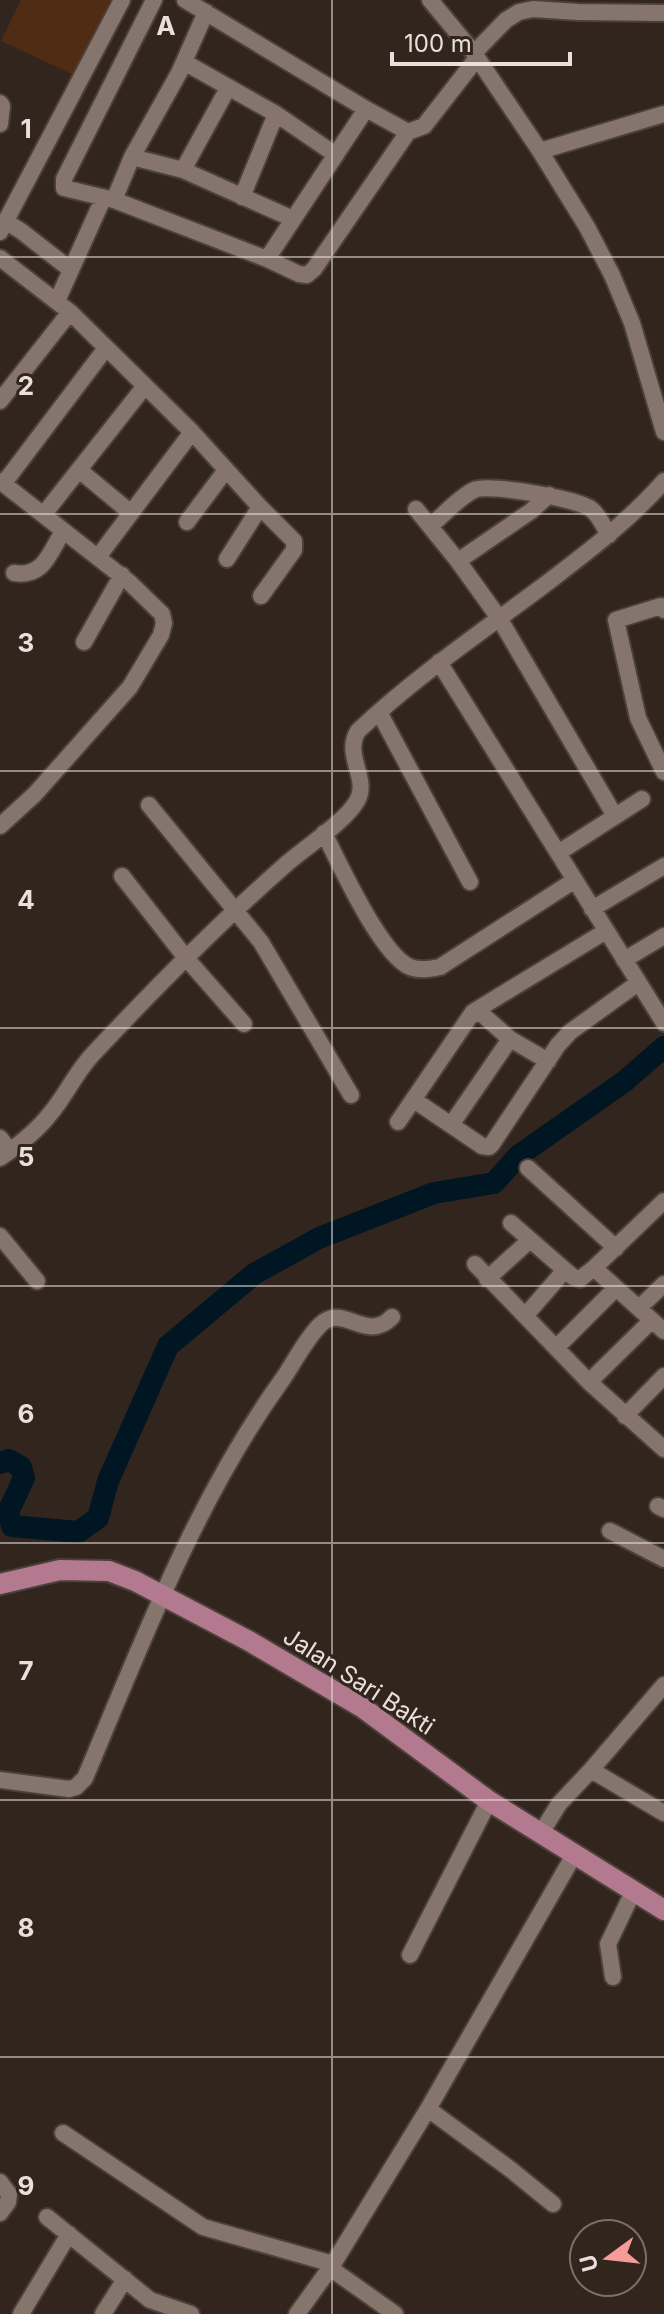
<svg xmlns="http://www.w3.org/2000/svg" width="664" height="2314" viewBox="0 0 664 2314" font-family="Inter,sans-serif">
<rect width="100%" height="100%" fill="#32251d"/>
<path fill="#502c15" d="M21 0H112L74 75 1 41Z"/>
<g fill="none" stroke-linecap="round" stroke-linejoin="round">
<path stroke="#001723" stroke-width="22" d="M0 1463 9 1460 21 1467 24 1478 8 1512 12 1526 78 1532 98 1518 108 1481 168 1346 254 1274 319 1238 434 1193 494 1183 518 1156 625 1081 664 1047"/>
<g stroke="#4b403a" stroke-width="20">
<path id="minor" d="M154 0 64 179V188L114 200 267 259 299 274 307 275 314 269 408 132 424 126 477 58
M185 0 366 109 408 132
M430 0 474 53 540 151 587 227 612 275 632 323 664 432
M474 53 506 20 519 12 533 9 578 12 664 13
M184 62 276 114 336 155
M0 103 2 106 0 124
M540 151 664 114
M132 157 183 170 293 219
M183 170 228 88
M242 197 276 114
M114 200 132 157 179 73 206 12
M5 221 21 231 71 270
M0 232 122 0
M0 258 70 312 192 432 260 507 294 541V550L261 596
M267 259 366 109
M57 301 103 199
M0 401 70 312
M79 470 131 513
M0 481 129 582 162 614 164 623 161 635 130 687 35 794 0 826
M4 483 106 348
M549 495 531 511 458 561 499 618 615 816
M416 509 458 561
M44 514 145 386
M187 522 226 470
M430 526C444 515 458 498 474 490 487 483 579 499 591 509 599 515 604 527 609 535
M98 557 192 432
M227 559 260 507
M14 573C43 578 50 553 63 531
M664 610 661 606 616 620 638 718 664 772
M84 642 122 575
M439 662 664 1023
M379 712 470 882
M149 805 261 942 351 1095
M324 833C339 863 381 955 410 967 419 971 430 969 440 967L575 880
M558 853 642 799
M122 876 186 958 244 1024
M592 909 664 866
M624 960 664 936
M473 1012 483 1015 510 1039 548 1061
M414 1100 482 1146 489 1147 492 1144 558 1045 570 1032 638 983
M398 1122 473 1012 606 931
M451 1125 510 1039
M0 1138 10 1151
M0 1158C19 1145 36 1132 50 1114 66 1095 76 1072 93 1054 154 989 217 925 284 866 304 848 344 823 357 801 370 779 343 755 358 731 415 677 480 633 543 586 586 553 628 522 664 481
M528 1168 616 1248
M511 1223 573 1277 580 1279 594 1268 664 1201
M0 1236 37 1281
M475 1264 589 1382 664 1449
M594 1268 664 1331
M487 1279 530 1240
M639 1308 664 1284
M525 1316 565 1270
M557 1347 616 1288
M589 1382 652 1320
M625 1416 664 1376
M658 1506 664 1509
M610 1531 664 1559
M591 1770 664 1813
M0 1780 69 1789 76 1787 85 1778C142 1643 195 1501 282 1380 294 1363 305 1340 320 1325 343 1302 366 1344 392 1317
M541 1833 559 1804 591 1770 664 1685
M410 1955 489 1801
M613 1977 608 1944 634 1890
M428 2109 510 2169 553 2204
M63 2133 203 2227 333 2264
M0 2182 9 2194 8 2202 0 2213
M47 2217 150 2300 191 2314
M330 2268 395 2314
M21 2314 69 2234
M103 2314 125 2279
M297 2314 333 2264 428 2109 574 1855"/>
</g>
<g stroke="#4b403a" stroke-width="24">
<path id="major" d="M0 1584 60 1570 109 1571 135 1581 249 1641 363 1708 489 1801 664 1910"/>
</g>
<use href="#minor" stroke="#85756c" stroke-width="16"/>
<use href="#major" stroke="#b3798e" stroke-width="20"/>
</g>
<path fill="none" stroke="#e9e0db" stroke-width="2" stroke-opacity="0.55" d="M332 0V2314M0 257H664M0 514H664M0 771H664M0 1028H664M0 1286H664M0 1543H664M0 1800H664M0 2057H664"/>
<g text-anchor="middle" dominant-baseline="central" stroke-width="6" stroke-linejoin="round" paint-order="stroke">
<g font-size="24" fill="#e9e0db" stroke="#32251d">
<text transform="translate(359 1681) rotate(33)">Jalan Sari Bakti</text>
</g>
</g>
<g font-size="26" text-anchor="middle" font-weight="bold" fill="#e9e0db" stroke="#32251d" stroke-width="6" stroke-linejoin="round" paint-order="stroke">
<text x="166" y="35">A</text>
<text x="26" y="138">1</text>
<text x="26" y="395">2</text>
<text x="26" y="652">3</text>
<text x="26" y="909">4</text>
<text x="26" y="1166">5</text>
<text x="26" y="1423">6</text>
<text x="26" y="1680">7</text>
<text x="26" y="1937">8</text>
<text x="26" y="2195">9</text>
</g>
<g transform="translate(608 2258) rotate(255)"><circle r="38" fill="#32251d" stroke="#7b7069" stroke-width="2"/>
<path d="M0-6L14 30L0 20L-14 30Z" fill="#f59b99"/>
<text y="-12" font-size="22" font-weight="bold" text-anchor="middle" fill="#e9e0db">U</text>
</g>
<path d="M392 52v12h178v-12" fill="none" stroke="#e9e0db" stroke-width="4"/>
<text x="404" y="52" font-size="24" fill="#e9e0db" stroke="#32251d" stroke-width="6" paint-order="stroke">100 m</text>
</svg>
